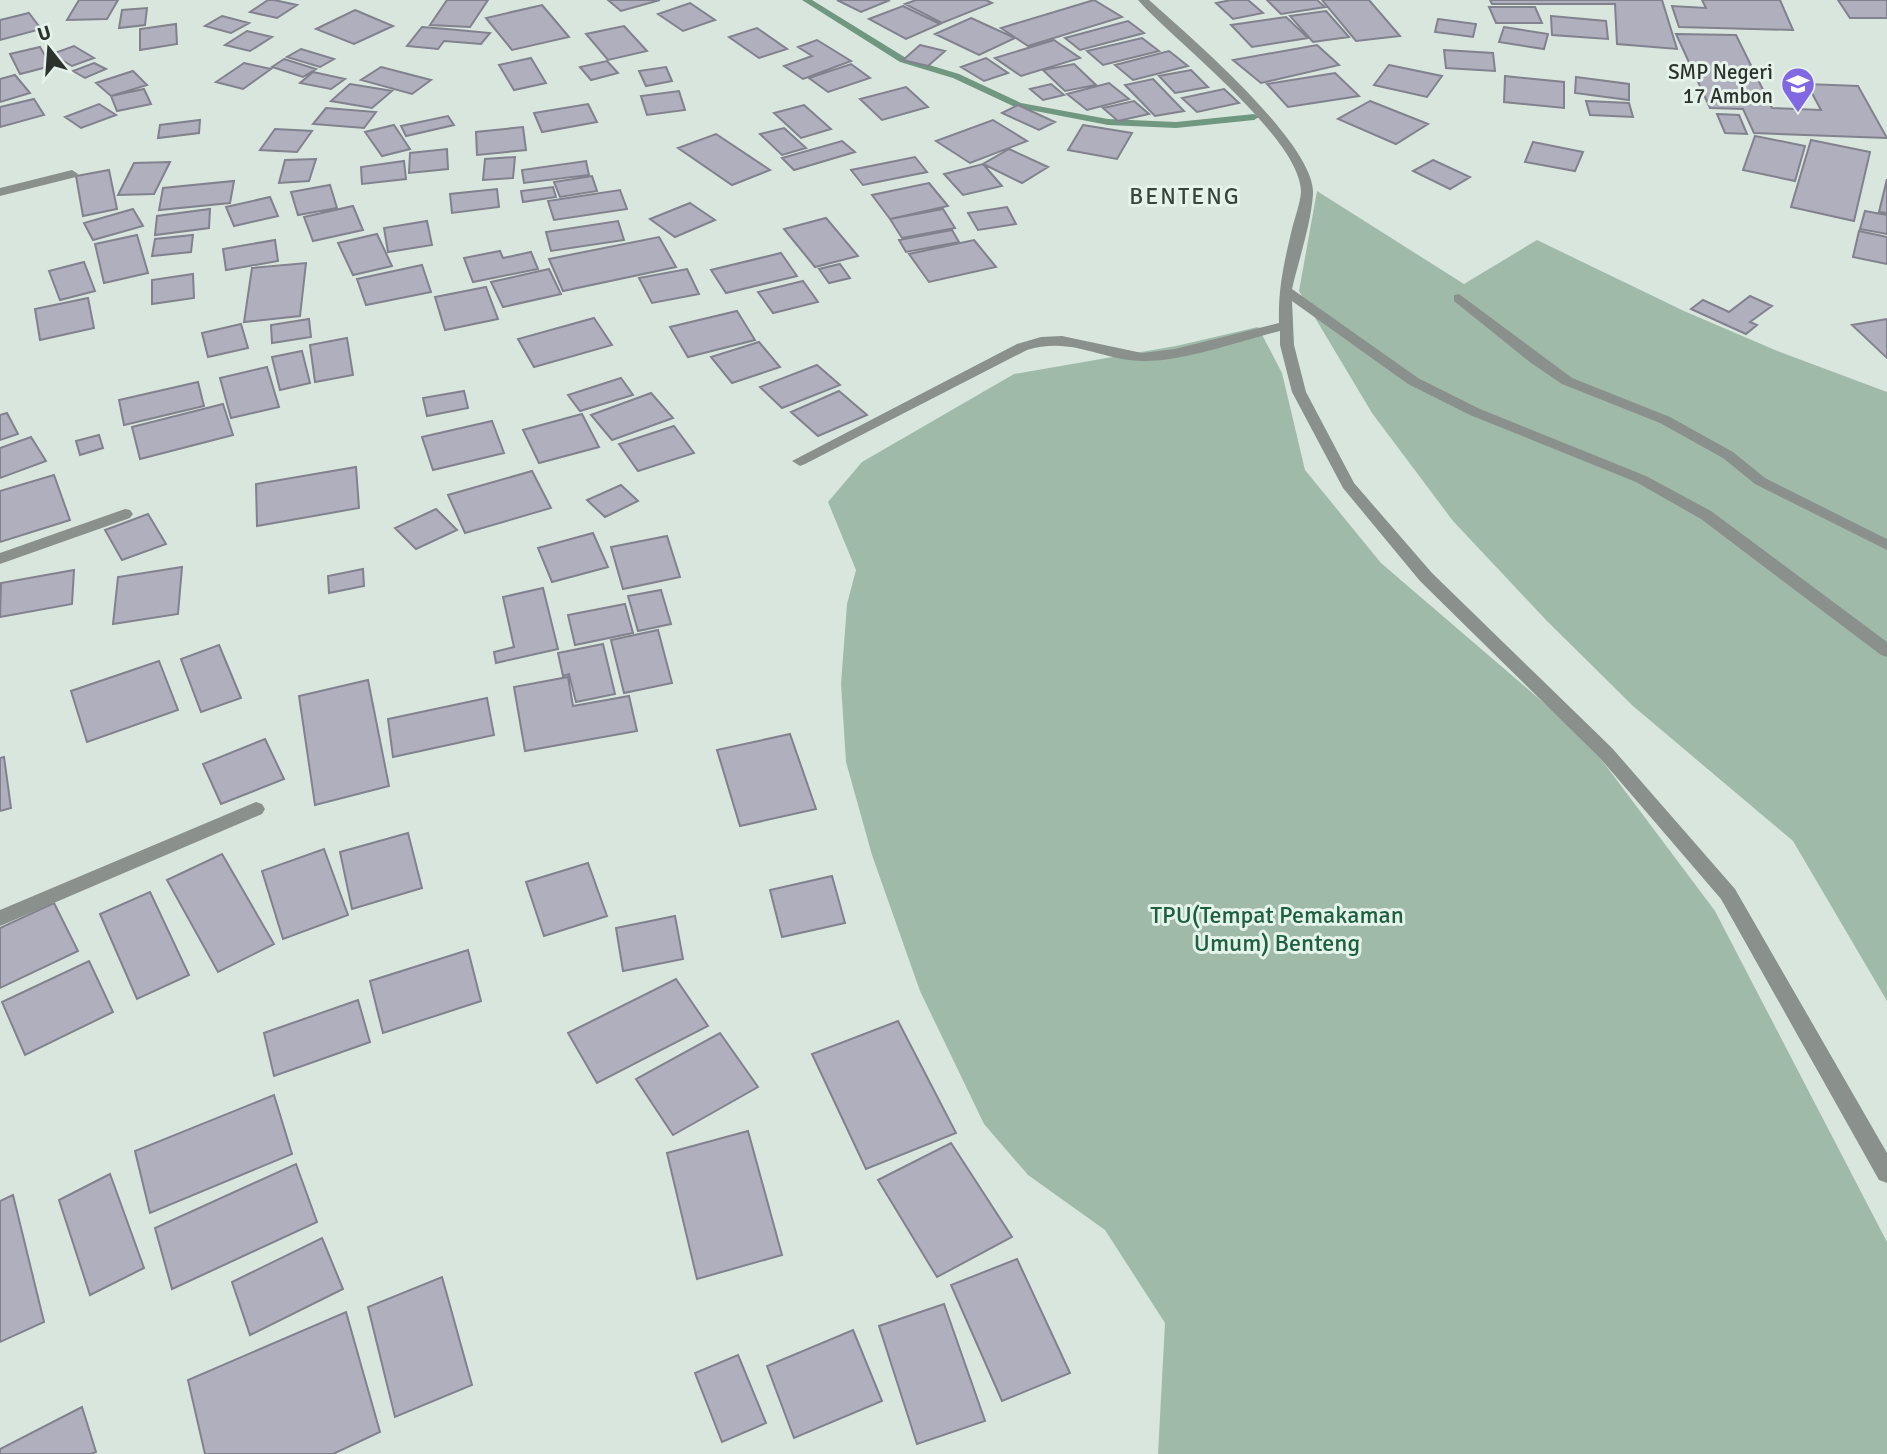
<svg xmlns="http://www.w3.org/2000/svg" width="1887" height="1454" viewBox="0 0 1887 1454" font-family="Signika,sans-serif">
<rect width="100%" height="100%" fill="#d8e6dd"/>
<path fill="#a0baaa" d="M1317 191 1464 284 1537 240 1684 311 1775 350 1887 392V1001L1793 841 1633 706 1546 620 1453 521 1372 413 1299 291Z
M1258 327 1282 373 1305 470 1381 563 1586 739 1715 911 1887 1242V1454H1158L1165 1323 1105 1230 1028 1175 984 1124 920 991 872 855 846 762 841 684 847 604 856 570 828 502 862 462 1014 374 1176 346Z"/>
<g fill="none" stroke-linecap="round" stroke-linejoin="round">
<path fill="#709880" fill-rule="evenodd" d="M802 0H812L906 58 959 74 1021 103 1108 119 1176 122 1254 114 1259 117 1254 120 1176 128 1108 125 1015 107 953 78 900 62Z"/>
</g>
<path fill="#b0afbd" stroke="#82818e" stroke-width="2" d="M79 0H118L107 19 67 20Z
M268 0H274L297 5 277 18 250 12Z
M447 0H488L470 27 430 25Z
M608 0H660L621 11Z
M837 0H890L861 12Z
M916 0H986L992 3 942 23 905 4Z
M1094 0 1122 17 1028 46 1001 28Z
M1231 0H1248L1263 13 1233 19 1216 3Z
M1267 0H1317L1325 7 1281 14Z
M1322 0H1369L1400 36 1356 41Z
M1490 0H1662L1677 49 1617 44 1615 4H1492Z
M1702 0H1780L1793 30 1679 27 1672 6 1706 8Z
M1838 0H1887V18H1850Z
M690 3 715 20 683 31 658 14Z
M542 5 569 37 512 50 486 18Z
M903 6 940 24 906 39 869 19Z
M1489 7H1535L1542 23H1496Z
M147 8 145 25 119 28 122 10Z
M355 10 393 26 354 44 316 29Z
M1326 11 1349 37 1313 42 1290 16Z
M29 13 41 29 0 40V20Z
M222 16 249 23 231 33 205 26Z
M1551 16 1606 21 1608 39 1552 35Z
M1286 17 1308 38 1252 47 1231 25Z
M971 18 1015 38 979 55 935 34Z
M1438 19 1476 24 1473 37 1435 32Z
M1128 21 1144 33 1080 50 1065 38Z
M176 24 177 44 140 50V29Z
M624 26 647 51 608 60 586 34Z
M422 27 447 29 490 33 481 44 444 41 438 49 407 46Z
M1504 27 1548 34 1544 49 1499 42Z
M757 28 787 49 759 58 729 37Z
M247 31 272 37 250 51 225 45Z
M1676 34 1736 35 1772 108 1821 110 1807 84 1858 86 1887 138 1754 133 1743 109 1710 108Z
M1142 38 1159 51 1103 65 1087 51Z
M817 40 851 61 803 79 784 66 812 56 798 47Z
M1054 40 1080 58 1021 76 995 58Z
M920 45 945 51 928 66 903 60Z
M1317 45 1339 65 1261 83 1233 60Z
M74 46 94 58 72 66 52 54Z
M40 47 51 66 20 74 10 54Z
M301 49 334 59 320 67 287 57Z
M1444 50 1493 53 1495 71 1446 68Z
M1169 51 1188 66 1133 80 1115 65Z
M531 58 546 83 514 90 499 65Z
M986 58 1008 73 984 81 961 67Z
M284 59 316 69 303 77 272 67Z
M607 61 618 73 591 80 580 67Z
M94 63 106 69 85 78 73 71Z
M244 63 271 69 243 89 216 82Z
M851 64 870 78 828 92 809 78Z
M1074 64 1096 85 1065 91 1043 70Z
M1389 65 1442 76 1427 97 1374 85Z
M381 67 431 80 412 94 361 80Z
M666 67 672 81 646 86 639 71Z
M1191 70 1208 87 1175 93 1159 76Z
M133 71 147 85 111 96 96 83Z
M313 72 345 79 331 89 300 83Z
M1335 73 1359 96 1288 107 1267 84Z
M15 75 30 93 0 102V79Z
M1505 76 1564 82V108L1504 102Z
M1576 77 1629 84V100L1575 93Z
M1153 79 1184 111 1155 116 1125 85Z
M1109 83 1129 99 1087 110 1067 94Z
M350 84 392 91 372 108 331 101Z
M1051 84 1064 95 1043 100 1030 89Z
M906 87 928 107 882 120 860 99Z
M144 89 151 104 117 111 111 96Z
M1224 89 1239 103 1197 112 1182 98Z
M679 91 685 110 647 115 641 96Z
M34 99 44 115 0 127V107Z
M1134 101 1149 114 1118 121 1103 108Z
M1370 101 1428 124 1396 144 1338 119Z
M1586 101 1629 103 1633 117 1590 115Z
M99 104 116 115 81 128 65 117Z
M588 104 597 122 542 132 534 113Z
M804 105 831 129 801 138 774 113Z
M1018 105 1055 122 1039 130 1002 113Z
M326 108 376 112 364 128 313 124Z
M1717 114 1739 115 1747 134 1725 133Z
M448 116 454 125 406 136 401 126Z
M200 120 199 133 158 138 160 125Z
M993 120 1027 141 970 163 936 141Z
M394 125 410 149 382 156 365 132Z
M1083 125 1132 133 1117 159 1068 150Z
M523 127 526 150 477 155 476 132Z
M784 128 806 148 782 155 760 134Z
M275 129 312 131 297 152 260 150Z
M716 134 770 170 732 185 678 148Z
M1755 136 1805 146 1795 181 1743 170Z
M1811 140 1870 152 1854 221 1791 207Z
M842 141 855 152 794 170 782 158Z
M1533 142 1583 152 1575 171 1525 162Z
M447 149 448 169 409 173 410 153Z
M1009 149 1048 167 1022 183 983 164Z
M515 157 513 178 483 180 485 159Z
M915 157 927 172 863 185 851 170Z
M316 159 309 181 279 183 285 160Z
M1433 160 1470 177 1450 189 1413 171Z
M404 161 406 179 362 184 361 167Z
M586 161 589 175 524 183 522 170Z
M170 162 154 194 118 195 134 163Z
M983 164 1002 186 963 195 944 174Z
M109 170 117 209 83 216 76 176Z
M592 176 597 191 560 197 554 182Z
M1887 179V213L1879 212Z
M234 181 230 203 159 210 163 188Z
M929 183 948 206 890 219 872 195Z
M330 185 337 208 298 215 291 192Z
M553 187 556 197 523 202 521 191Z
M497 189 499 207 452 213 450 194Z
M620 190 627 209 554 220 548 201Z
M270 197 278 216 234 226 226 207Z
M690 203 715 220 675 237 650 219Z
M353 206 363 230 313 241 304 217Z
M1007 207 1016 224 978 230 968 213Z
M133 209 143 226 93 240 84 223Z
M210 209 209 228 155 235 157 216Z
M943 209 955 228 902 238 890 219Z
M1865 211 1887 215V234L1860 229Z
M826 218 858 256 815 267 784 229Z
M427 221 432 245 388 252 384 228Z
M618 221 624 240 551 251 546 232Z
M952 230 959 242 906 252 899 240Z
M1859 231 1887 237V264L1853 257Z
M377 234 392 266 353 275 338 243Z
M137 235 148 273 104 283 95 244Z
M193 235 191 252 152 256 155 239Z
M659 237 676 267 563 291 549 259Z
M275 240 278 261 226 270 223 249Z
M974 240 996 267 929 282 909 254Z
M500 251 503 258 531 252 538 269 473 282 464 258Z
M781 253 797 276 726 293 711 270Z
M84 262 95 291 60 300 49 271Z
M306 263 300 316 244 322 252 268Z
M840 264 850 278 829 283 819 269Z
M422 265 431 292 366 305 357 279Z
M549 269 561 294 503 307 491 282Z
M687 269 699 294 652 303 639 278Z
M193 274 194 298 152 304V280Z
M803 281 818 302 773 313 758 292Z
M486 287 498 319 445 330 435 297Z
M1750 296 1772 306 1750 322 1757 325 1746 334 1691 309 1703 300 1729 312Z
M88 298 94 328 40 340 35 309Z
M737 311 755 340 688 357 670 327Z
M594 318 612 345 534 367 518 339Z
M309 319 311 337 272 343 271 325Z
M1887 319V358L1852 325Z
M241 324 248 348 208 357 202 333Z
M347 338 353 375 315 382 310 345Z
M759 342 780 367 732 383 711 357Z
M302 351 310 383 280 390 272 357Z
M817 365 840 385 782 408 760 387Z
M267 367 279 407 231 418 220 378Z
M621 378 633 395 580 411 568 395Z
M198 382 204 406 124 425 119 400Z
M464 391 468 408 427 416 423 398Z
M839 391 867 415 818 436 791 412Z
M651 393 673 418 612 440 591 415Z
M223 404 233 435 140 459 132 427Z
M7 413 18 434 0 440V415Z
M582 414 599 447 539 463 523 430Z
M492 421 504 453 433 470 422 437Z
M674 426 694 453 638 471 619 444Z
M99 435 103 448 80 455 76 441Z
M31 437 46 461 0 478V448Z
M356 467 359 508 257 526 256 484Z
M532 471 551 508 465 533 448 495Z
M54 475 70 520 0 542V491Z
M621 485 638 501 605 517 587 500Z
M436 509 457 530 416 549 395 528Z
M148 514 166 544 122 560 105 530Z
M593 533 608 567 552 582 538 548Z
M667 536 680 577 623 589 611 547Z
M182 567 178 614 113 624 118 577Z
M363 569 364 586 329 593 328 576Z
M74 570 72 604 0 617 1 583Z
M543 588 558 649 496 663 494 652 514 647 503 597Z
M661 590 671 624 638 631 628 596Z
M625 604 633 633 575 645 568 615Z
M658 630 672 683 624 693 611 640Z
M603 644 615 694 576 702 569 674 563 676 558 653Z
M219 645 241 698 201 712 181 659Z
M159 661 178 710 87 742 71 691Z
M568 677 573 706 629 696 637 731 525 751 514 687Z
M368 680 389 786 315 805 299 696Z
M487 698 494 735 393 757 388 719Z
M790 734 816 809 740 826 717 750Z
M265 739 284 779 221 804 203 764Z
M4 757 11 808 0 811V758Z
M408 833 422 888 352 909 340 852Z
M324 849 348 915 283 939 262 871Z
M222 854 274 944 218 972 167 880Z
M588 863 607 916 544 936 526 882Z
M832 876 845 923 782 937 770 890Z
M150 892 189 975 137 999 100 914Z
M54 903 78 951 0 988V928Z
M675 916 683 959 623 971 616 928Z
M468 950 481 1001 383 1033 370 981Z
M89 961 113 1012 25 1055 2 1002Z
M676 979 708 1026 597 1083 568 1033Z
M358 1000 370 1042 274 1076 264 1033Z
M898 1021 956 1133 866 1169 812 1054Z
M720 1033 758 1087 673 1135 636 1079Z
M274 1095 292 1154 150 1213 135 1151Z
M748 1131 782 1255 697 1279 667 1153Z
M951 1143 1012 1237 937 1277 878 1180Z
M296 1164 317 1222 172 1289 155 1228Z
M110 1174 144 1268 90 1295 59 1200Z
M13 1195 44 1322 0 1342V1201Z
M322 1238 343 1289 250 1335 232 1282Z
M1017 1259 1070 1373 1002 1401 951 1285Z
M442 1277 472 1385 395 1417 368 1307Z
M944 1304 985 1421 917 1444 879 1326Z
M346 1312 380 1432 333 1454H205L188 1380Z
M853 1330 882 1401 794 1438 767 1366Z
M738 1355 766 1423 722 1442 695 1373Z
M82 1407 96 1452 91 1454H0V1449Z"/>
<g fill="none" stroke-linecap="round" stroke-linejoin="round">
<path fill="#8a908c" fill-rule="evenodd" d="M1138 0H1149C1187 34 1316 144 1313 194 1311 224 1299 259 1292 289L1418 378 1480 409 1646 476 1711 511 1887 642V657L1881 655 1701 519 1636 482 1470 415 1408 384 1292 301 1294 345 1306 392 1354 483 1432 573 1612 748 1735 889 1887 1153V1183L1879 1180 1721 899 1600 758 1420 581 1343 488 1292 392 1280 345V331C1240 341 1183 362 1143 361 1101 360 1071 336 1027 350L805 464 800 466 792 461 1017 344 1041 337 1062 336 1142 353 1175 349 1279 323C1278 288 1284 263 1292 229 1295 217 1300 204 1301 192 1301 138 1174 41 1138 0Z
M72 170 78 174 76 177 0 196V188Z
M1459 294 1572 378 1670 417 1733 452 1765 478 1887 539V550L1755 484 1723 458 1660 423 1562 384 1531 363 1454 301V295Z
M125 509 130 510 133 514 130 518 0 564V553Z
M256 802 262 804 265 809 262 814 0 926V910Z"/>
</g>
<defs>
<g id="school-pin" transform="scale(1.75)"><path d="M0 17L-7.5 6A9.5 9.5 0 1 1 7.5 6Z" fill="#8267e2" stroke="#e5f3ea"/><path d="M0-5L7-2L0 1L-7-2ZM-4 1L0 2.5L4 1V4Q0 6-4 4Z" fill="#fff"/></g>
</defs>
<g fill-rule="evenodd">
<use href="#school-pin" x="1798" y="84"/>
</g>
<g text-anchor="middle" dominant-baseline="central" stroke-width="6" stroke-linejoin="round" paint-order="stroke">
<g font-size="21" fill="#2c322e" stroke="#e5f3ea" text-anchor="end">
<text x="1773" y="72">SMP Negeri<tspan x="1773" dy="24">17 Ambon</tspan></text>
</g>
<g font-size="23" letter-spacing="2" fill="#37433c" stroke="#e5f3ea">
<text x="1185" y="196">BENTENG</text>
</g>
<g font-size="24" fill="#1d603f" stroke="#e5f3ea">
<text x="1277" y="915">TPU(Tempat Pemakaman<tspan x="1277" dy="28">Umum) Benteng</tspan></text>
</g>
</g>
<g transform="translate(49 49) rotate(343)" stroke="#e5f3ea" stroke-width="5" paint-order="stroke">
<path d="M0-5L12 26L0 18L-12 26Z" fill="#2c322e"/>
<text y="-10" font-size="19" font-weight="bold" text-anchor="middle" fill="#2c322e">U</text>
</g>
</svg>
